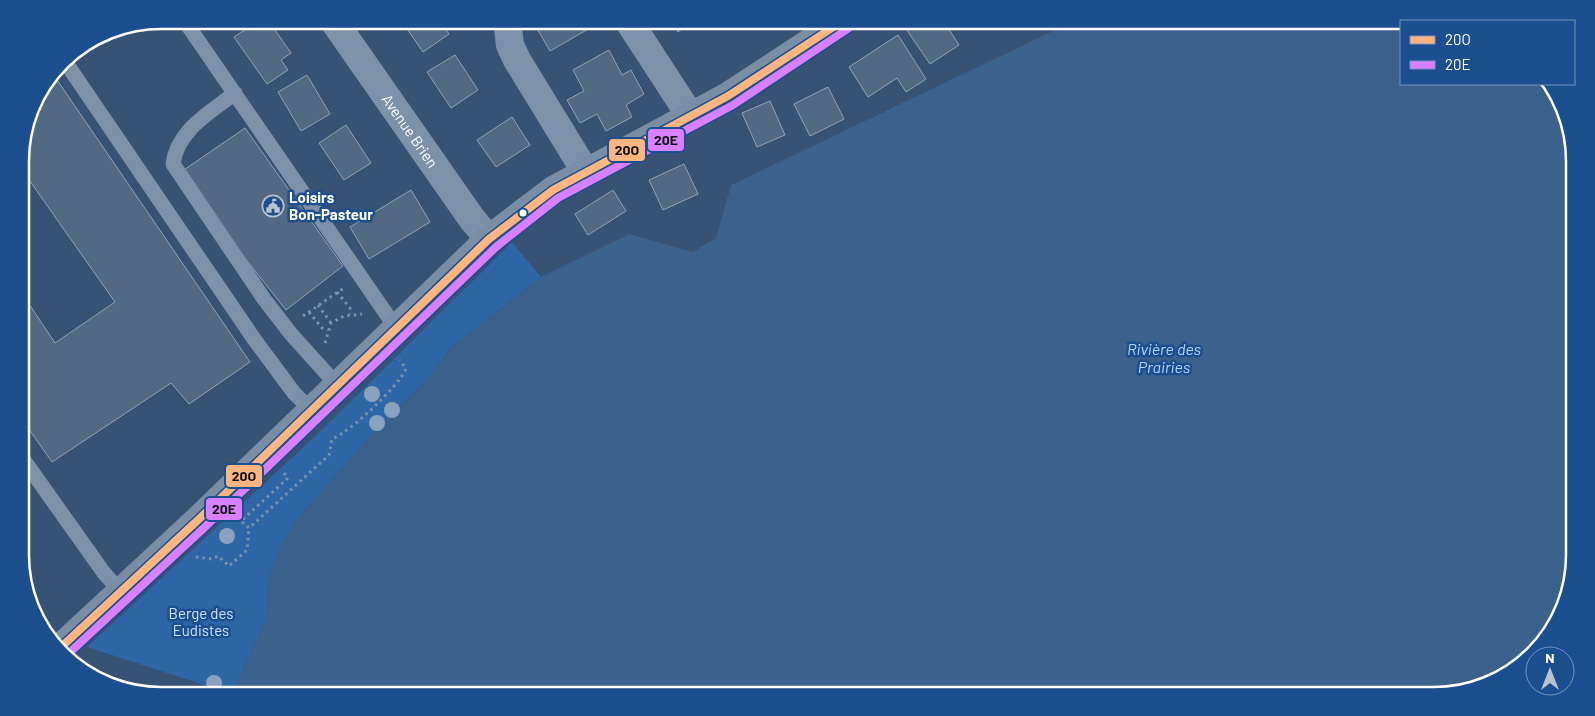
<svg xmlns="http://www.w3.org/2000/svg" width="1595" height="716" viewBox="0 0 1595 716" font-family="Barlow,sans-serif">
<rect width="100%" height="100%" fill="#365274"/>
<path fill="#2f66a5" d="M512 242 541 277 452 347 426 381 377 429 296 521 269 577 266 620 232 694 87 647 324 428Z"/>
<path fill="#3b618d" d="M1076 20H1435L1441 21H1401V84H1550L1574 142 1575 556 1564 610 1513 672 1443 696H231L266 620 269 577 282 544 296 521 377 429 426 381 452 347 541 277 629 234 692 252 716 238 731 185Z"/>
<path fill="#526984" stroke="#92a2b6" d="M260 20H268L291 53 281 60 288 70 267 84 234 37Z
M401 20H439L449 34 423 52Z
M532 20H585L590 28 550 51Z
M669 20H693L678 32Z
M900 20H943L959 45 930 64Z
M898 35 926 79 906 92 897 78 868 97 849 67Z
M609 50 622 75 631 70 644 94 626 105 632 117 606 131 597 114 580 123 567 100 584 91 573 70Z
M455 55 478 90 451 108 427 72Z
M53 74 250 362 189 404 171 383 52 462 21 418V300L25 298 55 343 115 302 20 167V151L34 99Z
M307 75 330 114 301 131 278 92Z
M828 87 844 119 810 136 794 104Z
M770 101 785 135 757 147 742 113Z
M512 117 530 145 496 167 477 140Z
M346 125 371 163 344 180 319 143Z
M245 128 343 266 286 310 178 174Z
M684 164 698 194 663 210 649 180Z
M411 190 430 222 369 259 350 227Z
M613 190 626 211 588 235 575 214Z
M96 673 136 684 134 691 106 685 95 676Z"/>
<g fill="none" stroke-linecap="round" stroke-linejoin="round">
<path stroke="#7d92a8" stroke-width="3" stroke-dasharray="2.5 4" stroke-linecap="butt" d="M337 292 350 308V314
M318 305 331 323
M309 312 322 328 327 331
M303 316 345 287
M325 343 331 323 344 316 362 314
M284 473 288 478 241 521 249 528 329 455 332 439C351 431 397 388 406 369L400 360
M196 557 212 559 218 556 229 566 247 550 249 528"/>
<path stroke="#7d92a8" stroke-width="15" d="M184 20 396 328
M64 60 254 339 294 393 311 410
M235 93C211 112 177 130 173 164L264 299 291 334 337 385
M21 456 104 573 121 592"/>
<g stroke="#7d92a8" stroke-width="28">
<path id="s1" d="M333 20 472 219 489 239"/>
<path d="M507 20 510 45 517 60 585 171"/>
<path d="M628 20 691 117"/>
</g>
<path stroke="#798da4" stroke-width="28" d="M59 649 198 520 489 239 553 190 728 96 844 20"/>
<g stroke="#1b4f8f" stroke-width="11">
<path id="bus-1" d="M59 649 198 520 489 239 553 190 728 96 844 20"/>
</g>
<g stroke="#1b4f8f" stroke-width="11">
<path id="bus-2" d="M67 655 205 527 496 247 558 198 733 105 849 28"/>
</g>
<use href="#bus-1" stroke="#ffb580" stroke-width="8"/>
<use href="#bus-2" stroke="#d880ff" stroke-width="8"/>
</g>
<g fill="#8aa2be">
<circle cx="372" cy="394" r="8"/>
<circle cx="392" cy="410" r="8"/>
<circle cx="377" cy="423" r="8"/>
<circle cx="227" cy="536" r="8"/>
<circle cx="214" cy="683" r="8"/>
</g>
<defs>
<g id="civic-ring" transform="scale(1.125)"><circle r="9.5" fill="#1b4f8f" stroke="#b9c2ce" stroke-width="1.5"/><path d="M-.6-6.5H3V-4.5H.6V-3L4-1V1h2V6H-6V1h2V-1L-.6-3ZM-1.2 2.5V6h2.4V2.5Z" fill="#b9c2ce"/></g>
</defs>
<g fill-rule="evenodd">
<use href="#civic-ring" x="273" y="206"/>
</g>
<circle fill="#fff" stroke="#1b4f8f" stroke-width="2" cx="523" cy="213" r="4.5"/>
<g text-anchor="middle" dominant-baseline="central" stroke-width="5" stroke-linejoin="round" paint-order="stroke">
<g font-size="15" fill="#fff" stroke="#1b4f8f">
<text stroke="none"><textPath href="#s1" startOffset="135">Avenue Brien</textPath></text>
</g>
<g font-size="15" font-weight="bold" fill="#fff" stroke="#1b4f8f" text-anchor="start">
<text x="289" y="197">Loisirs<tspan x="289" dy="17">Bon-Pasteur</tspan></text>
</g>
<g font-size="15" fill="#cfe3fa" stroke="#1b4f8f">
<text x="201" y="613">Berge des<tspan x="201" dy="17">Eudistes</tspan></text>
</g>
<g font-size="16" font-style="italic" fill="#b5d3f5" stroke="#1b4f8f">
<text x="1164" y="348">Rivière des<tspan x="1164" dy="18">Prairies</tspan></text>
</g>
</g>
<path d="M0 0H1595V716H0ZM161 29H1434A132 132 0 0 1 1566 161V555A132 132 0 0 1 1434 687H161A132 132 0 0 1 29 555V161A132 132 0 0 1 161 29Z" fill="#1b4f8f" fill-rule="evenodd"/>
<path fill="none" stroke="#fff" stroke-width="2.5" d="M161 29H1434A132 132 0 0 1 1566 161V555A132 132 0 0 1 1434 687H161A132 132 0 0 1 29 555V161A132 132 0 0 1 161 29Z"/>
<g stroke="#1b4f8f" stroke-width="2">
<rect x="647" y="128" width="38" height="24" rx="5" fill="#d880ff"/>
<rect x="608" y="138" width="38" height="24" rx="5" fill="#ffb580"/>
<rect x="225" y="464" width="38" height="24" rx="5" fill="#ffb580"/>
<rect x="205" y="497" width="38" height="24" rx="5" fill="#d880ff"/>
</g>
<g font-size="14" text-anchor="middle" font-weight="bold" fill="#111">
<text x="666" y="145">20E</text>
<text x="627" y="155">20O</text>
<text x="244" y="481">20O</text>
<text x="224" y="514">20E</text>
</g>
<rect x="1400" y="20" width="175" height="65" fill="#1b4f8f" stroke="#7695bc"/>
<rect x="1410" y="36" width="25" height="8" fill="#ffb580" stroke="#7695bc"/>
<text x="1445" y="45" font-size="15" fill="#ffffff">20O</text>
<rect x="1410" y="61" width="25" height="8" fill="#d880ff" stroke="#7695bc"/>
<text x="1445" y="70" font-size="15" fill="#ffffff">20E</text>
<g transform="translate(1550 671)"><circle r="24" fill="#1b4f8f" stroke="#7695bc"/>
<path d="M0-4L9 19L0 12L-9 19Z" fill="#b9c2ce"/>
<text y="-8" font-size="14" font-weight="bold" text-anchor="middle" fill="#ffffff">N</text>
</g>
</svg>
